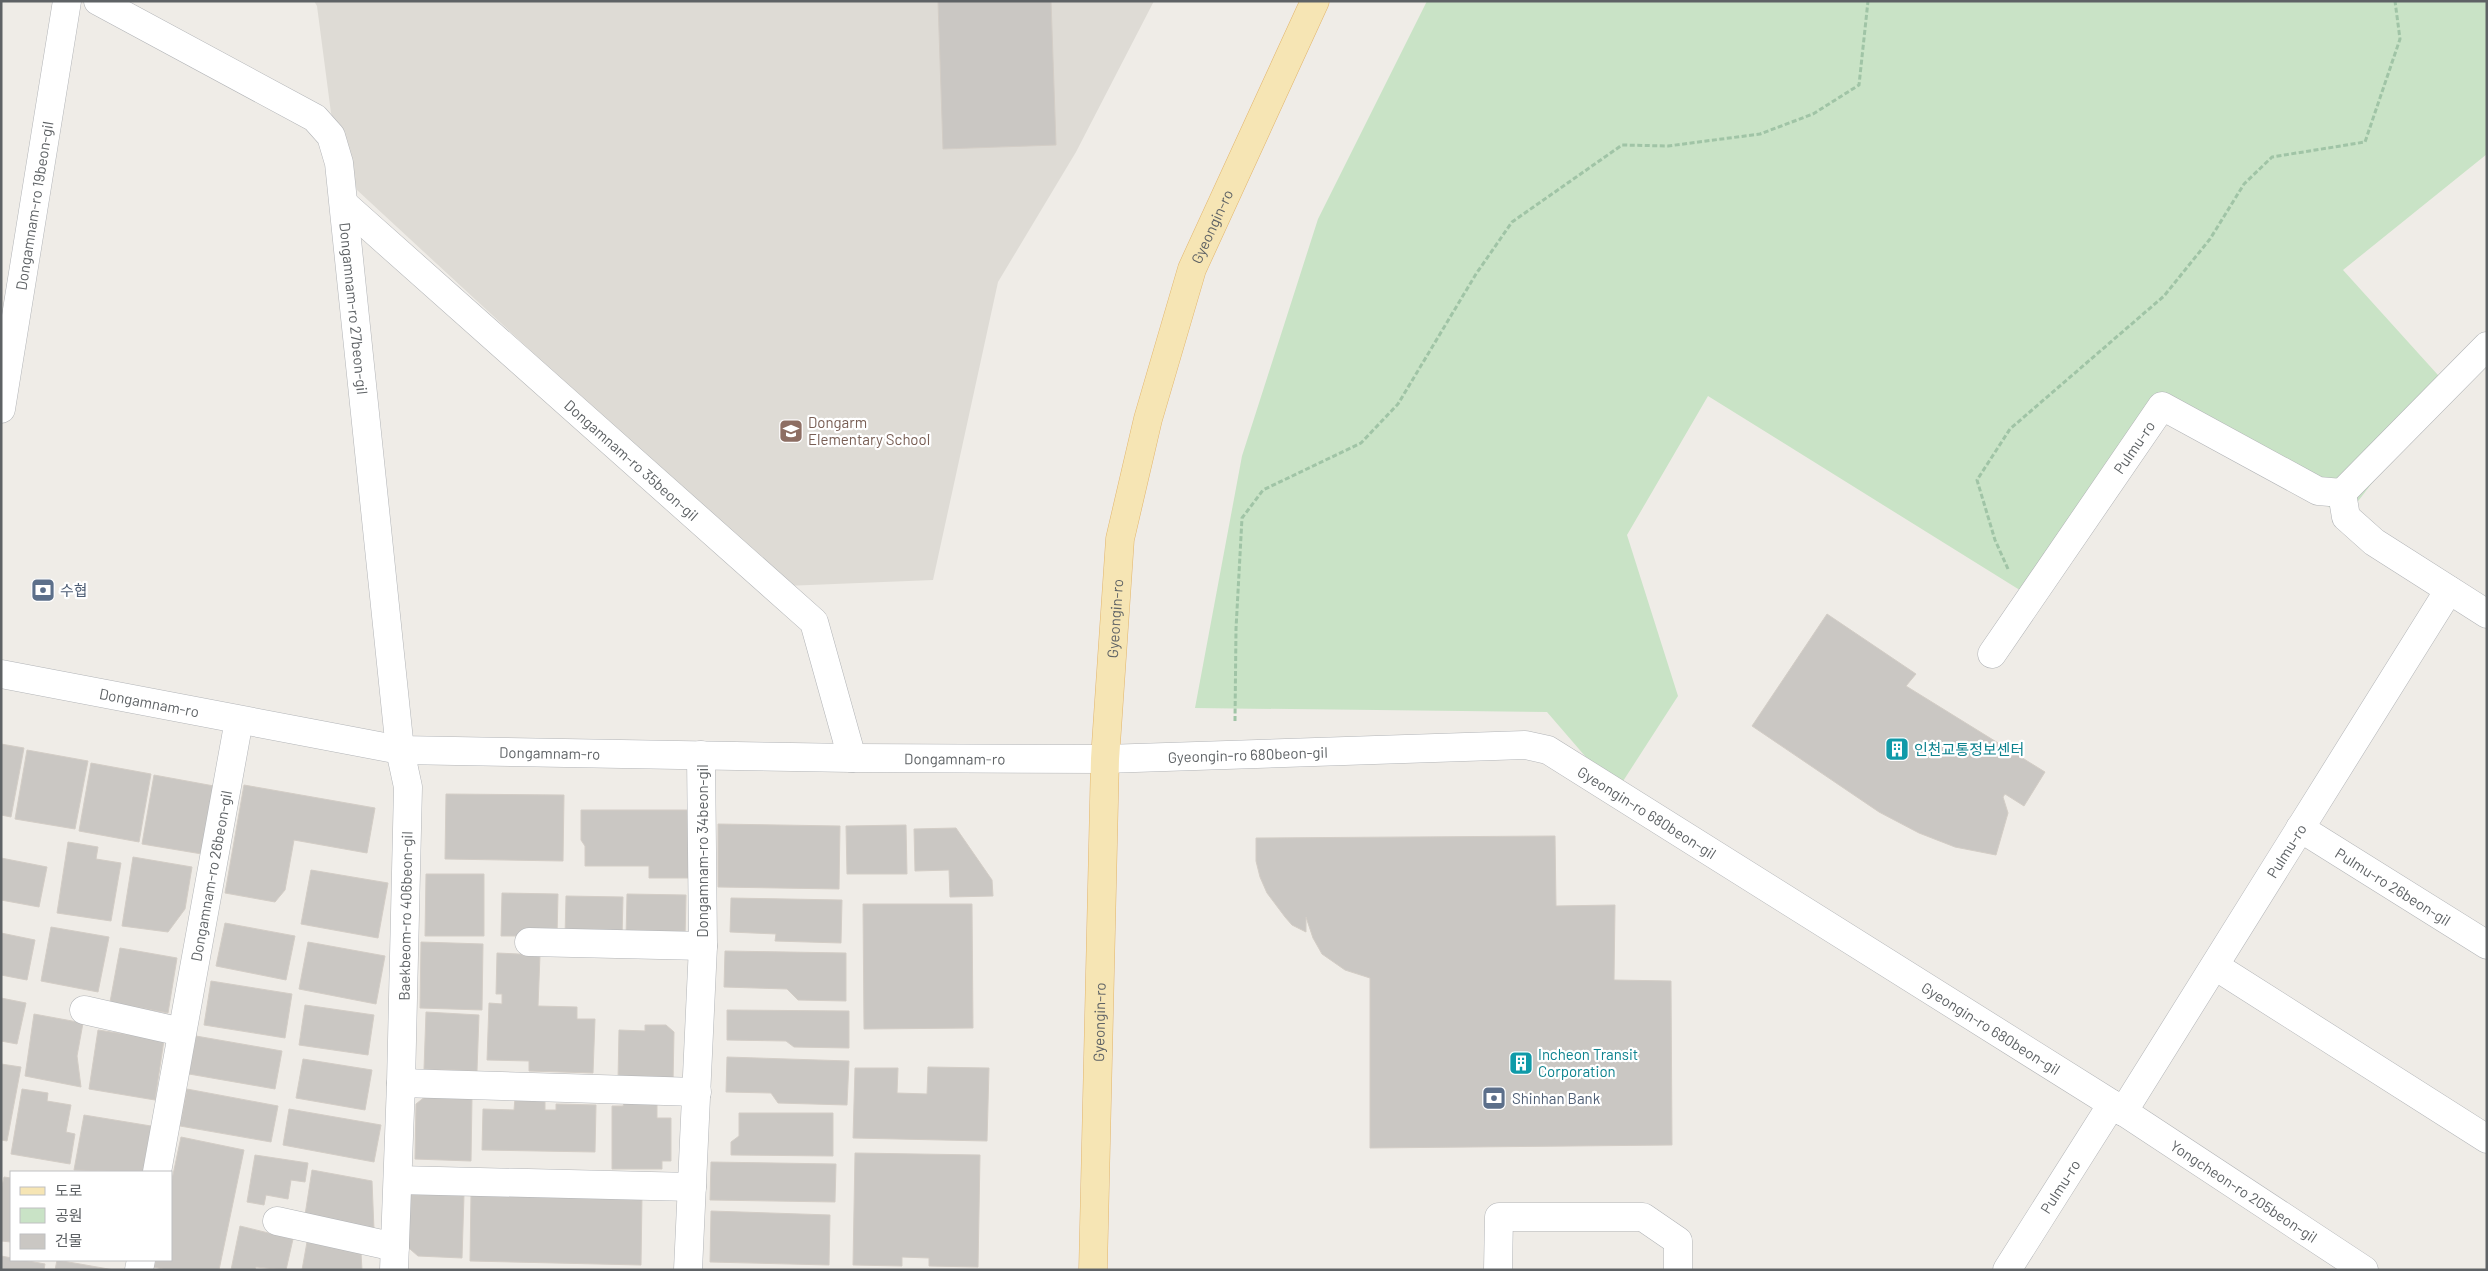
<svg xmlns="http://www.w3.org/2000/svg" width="2488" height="1271" viewBox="0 0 2488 1271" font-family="Barlow,'Noto Sans KR',sans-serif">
<rect width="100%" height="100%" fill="#efece7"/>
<path fill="#dedbd5" d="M314 1H1154L1076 152 998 282 933 580 785 586 357 190 331 113 317 6Z"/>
<path fill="#c9e3c6" d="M1427 1H2487V154L2343 270 2447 385 2346 517 2162 406 2031 597 1708 396 1627 535 1678 696 1616 792 1547 712 1195 708 1242 456 1318 219Z"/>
<path fill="#cac7c3" stroke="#d3cdc6" d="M938 1H1051L1056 145 943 149Z
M1827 614 1916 674 1906 686 2045 772 2024 806 2005 794 2003 797 2008 813 1996 855 1955 847 1919 833 1879 812 1752 726Z
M1 744 24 748 11 817 1 815Z
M27 750 88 761 75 829 15 819Z
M91 763 151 774 139 842 79 831Z
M154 775 214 786 202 854 142 844Z
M244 785 375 808 367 853 294 840 285 890 275 902 225 893Z
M446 794 564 795 563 861 445 859Z
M581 810H689V878H649V866H585V846L581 840Z
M718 824 840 826 839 889 718 887Z
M906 825 907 874H847L846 826Z
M956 828 992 880 993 896 950 897 949 870 915 871 914 829Z
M1555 836 1556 906 1615 905 1614 980 1671 981 1672 1145 1370 1148V978L1345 970 1322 954 1313 938 1306 917V932L1292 925 1285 917 1267 893 1260 877 1256 861V838Z
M68 842 98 847 96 859 121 863 111 921 57 913Z
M133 857 192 867 185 909 168 932 122 926Z
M1 858 47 867 39 907 1 900Z
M311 870 388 883 378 938 301 924Z
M426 874H484V936H425Z
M502 893 558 894 557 936H501Z
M627 894 686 895 685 939 626 938Z
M566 896 623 897 622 938 565 937Z
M731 898 842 900 841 943 775 941 776 934 730 932Z
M863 904H972L973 1028 864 1029Z
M225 923 295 936 286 980 216 966Z
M51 927 109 937 98 992 41 981Z
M1 933 35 940 27 980 1 975Z
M308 942 385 956 376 1004 299 989Z
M421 942 483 944 482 1010 420 1008Z
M120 948 177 958 168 1013 110 1002Z
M725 951 846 953V1001L798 1000 787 989 724 987Z
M497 953 540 955 538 1006 577 1007V1019H595L593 1073 529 1071V1061L487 1060 489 1003 502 1004V994H496Z
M211 981 292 994 285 1038 204 1025Z
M1 998 26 1003 17 1044 1 1041Z
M305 1005 374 1015 368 1055 299 1045Z
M727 1010 849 1011V1048L794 1047 786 1041 727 1040Z
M426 1012 479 1015 477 1071 424 1069Z
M34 1014 83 1023 77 1056 81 1087 25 1076Z
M645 1025H666L674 1032 673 1083 618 1081 619 1030 645 1031Z
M98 1030 164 1040 155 1100 89 1089Z
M196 1036 282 1051 275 1089 189 1074Z
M727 1057 849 1061 847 1105 778 1103 771 1093 726 1092Z
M303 1059 372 1070 365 1110 296 1098Z
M1 1064 21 1067 7 1141 1 1140Z
M928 1067 989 1068 987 1141 853 1138 855 1068H898L897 1093 927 1094Z
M22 1089 48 1093 47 1101 71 1105 66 1132 75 1134 70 1164 11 1154Z
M187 1089 278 1106 271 1142 180 1126Z
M426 1096 472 1097 471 1161 415 1159 416 1104Z
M515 1098 545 1099V1110H556V1104L596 1105 595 1152 482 1150 483 1109 514 1110Z
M625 1101H657V1118H671V1161H662V1169H612V1106H623Z
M289 1109 381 1125 374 1162 283 1145Z
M739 1113H833V1156L731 1155V1142L739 1136Z
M84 1115 151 1126 143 1172 74 1170Z
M181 1137 244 1150 219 1270H167L154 1267 156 1260H171V1184Z
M855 1153 980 1155 978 1267 929 1266V1258L902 1257V1266L853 1265Z
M255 1155 308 1163 305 1182 291 1180 288 1199 266 1195 264 1205 247 1202Z
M711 1162 836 1164 835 1202 710 1200Z
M312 1170 372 1181 374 1230 305 1215Z
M4 1177 11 1178V1242L1 1241V1191Z
M407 1192 464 1195 462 1258 418 1256 403 1243Z
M471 1193 642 1196 641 1265 470 1261Z
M711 1211 830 1215 829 1265 710 1262Z
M240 1226 293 1239 286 1270 256 1267 255 1270H231Z
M307 1242 361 1253 362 1270H302Z
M1 1256 45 1264 44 1270H1Z
M57 1260 114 1270H55Z"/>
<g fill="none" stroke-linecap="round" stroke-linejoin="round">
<g stroke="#b2b4b7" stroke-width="29">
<g id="minor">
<path id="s1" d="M98 1 315 118 331 136 339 163 400 750 408 787 401 1083 394 1270"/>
<path id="s2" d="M344 204 814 622 852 758"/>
<path id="s3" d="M1 409 67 1"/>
<path d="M2342 493 2487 346"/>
<path d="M2342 493 2346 517 2374 542 2487 614"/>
<path id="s4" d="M1992 654 2162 406 2318 491 2342 493"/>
<path id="s5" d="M1 674 400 750 852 758 1105 759 1525 745 1548 750 2112 1104 2364 1270"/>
<path id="s6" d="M2300 828 2487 945"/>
<path d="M529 942 703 946"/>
<path d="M2215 966 2487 1139"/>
<path d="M84 1010 182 1032"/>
<path d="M401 1083 697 1092"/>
<path id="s7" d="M2123 1112 2449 590"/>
<path id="s8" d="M157 1172 239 720"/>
<path d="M398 1180 692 1187"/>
<path d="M277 1221 395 1247"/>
<path d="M139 1270 141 1260"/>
<path d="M688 1270 703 946 701 755"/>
<path d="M1498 1270 1499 1217H1643L1678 1241V1270"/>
<path id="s9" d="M2007 1270 2112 1104"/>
</g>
</g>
<g stroke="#e2b56c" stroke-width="29">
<g id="major">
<path id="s10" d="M1093 1270 1105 759 1120 539 1148 419 1192 269 1315 1"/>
</g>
</g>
<path stroke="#a0c4a6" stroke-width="3" stroke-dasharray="5 2.5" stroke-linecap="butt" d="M2008 569 1995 540 1977 480 2010 429 2164 296 2210 239 2244 184 2272 157 2365 142 2400 39 2395 1
M1235 721 1236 629 1242 518 1263 490 1361 443 1398 404 1476 274 1512 222 1622 145 1668 146 1760 134 1813 114 1859 85 1868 1"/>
<use href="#minor" stroke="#fff" stroke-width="28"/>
<use href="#major" stroke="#f6e5b4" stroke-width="28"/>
</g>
<defs>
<g id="school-square" transform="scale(1.25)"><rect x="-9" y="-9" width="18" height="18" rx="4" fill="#8d6e63" stroke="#fff"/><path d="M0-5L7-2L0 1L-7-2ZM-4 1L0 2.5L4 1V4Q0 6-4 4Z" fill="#fff"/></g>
<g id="bank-square" transform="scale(1.25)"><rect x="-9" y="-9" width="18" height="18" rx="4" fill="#5c6f8a" stroke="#fff"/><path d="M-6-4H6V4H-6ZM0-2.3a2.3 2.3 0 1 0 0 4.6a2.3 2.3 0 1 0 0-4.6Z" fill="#fff"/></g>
<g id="building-square" transform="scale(1.25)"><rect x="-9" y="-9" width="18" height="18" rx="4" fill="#0f9aa8" stroke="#fff"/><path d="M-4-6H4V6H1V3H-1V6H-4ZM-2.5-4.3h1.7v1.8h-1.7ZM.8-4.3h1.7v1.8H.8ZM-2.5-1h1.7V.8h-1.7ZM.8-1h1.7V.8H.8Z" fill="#fff"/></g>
</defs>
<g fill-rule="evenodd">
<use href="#school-square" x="791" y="431"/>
<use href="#bank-square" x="43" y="590"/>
<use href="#building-square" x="1897" y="749"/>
<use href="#building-square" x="1521" y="1063"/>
<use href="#bank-square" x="1494" y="1098"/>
</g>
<g text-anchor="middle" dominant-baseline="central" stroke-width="4.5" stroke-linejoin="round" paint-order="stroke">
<g font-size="15" fill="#5e6265" stroke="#fff">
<text stroke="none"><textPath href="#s3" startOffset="206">Dongamnam-ro 19beon-gil</textPath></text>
<text stroke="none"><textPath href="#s10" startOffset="1058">Gyeongin-ro</textPath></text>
<text stroke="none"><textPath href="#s1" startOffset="445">Dongamnam-ro 27beon-gil</textPath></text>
<text stroke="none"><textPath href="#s4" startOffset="251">Pulmu-ro</textPath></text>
<text stroke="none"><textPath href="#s2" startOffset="385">Dongamnam-ro 35beon-gil</textPath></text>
<text stroke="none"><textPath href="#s10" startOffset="652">Gyeongin-ro</textPath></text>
<text stroke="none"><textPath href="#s5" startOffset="151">Dongamnam-ro</textPath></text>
<text stroke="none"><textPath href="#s5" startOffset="556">Dongamnam-ro</textPath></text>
<text stroke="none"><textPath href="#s5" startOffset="1254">Gyeongin-ro 680beon-gil</textPath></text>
<text stroke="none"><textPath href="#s5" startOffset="961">Dongamnam-ro</textPath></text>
<text stroke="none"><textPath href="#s5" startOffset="1672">Gyeongin-ro 680beon-gil</textPath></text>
<text transform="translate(702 851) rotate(-90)">Dongamnam-ro 34beon-gil</text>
<text stroke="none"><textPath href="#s7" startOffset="308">Pulmu-ro</textPath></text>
<text stroke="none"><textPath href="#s8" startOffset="301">Dongamnam-ro 26beon-gil</textPath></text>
<text stroke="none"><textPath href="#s6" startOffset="110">Pulmu-ro 26beon-gil</textPath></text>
<text transform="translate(405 916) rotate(-89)">Baekbeom-ro 406beon-gil</text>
<text stroke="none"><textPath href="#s10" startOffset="248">Gyeongin-ro</textPath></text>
<text stroke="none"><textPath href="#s5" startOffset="2078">Gyeongin-ro 680beon-gil</textPath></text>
<text stroke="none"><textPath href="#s9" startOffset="99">Pulmu-ro</textPath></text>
<text stroke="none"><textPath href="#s5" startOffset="2379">Yongcheon-ro 205beon-gil</textPath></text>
</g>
<g font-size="15" fill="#785e54" stroke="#fff" text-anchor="start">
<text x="808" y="422">Dongarm<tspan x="808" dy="17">Elementary School</tspan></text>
</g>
<g font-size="15" fill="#4e5e75" stroke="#fff" text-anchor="start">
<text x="60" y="590">수협</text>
<text x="1512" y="1098">Shinhan Bank</text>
</g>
<g font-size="15" fill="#0d838f" stroke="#fff" text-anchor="start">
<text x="1914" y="749">인천교통정보센터</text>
<text x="1538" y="1054">Incheon Transit<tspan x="1538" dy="17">Corporation</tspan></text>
</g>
</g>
<rect width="2488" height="1271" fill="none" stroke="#5e6265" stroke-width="5"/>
<rect x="10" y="1171" width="162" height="90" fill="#ffffff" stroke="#bfc0c1"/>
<rect x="20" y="1187" width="25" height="8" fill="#f6e5b4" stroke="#bfc0c1"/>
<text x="55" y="1196" font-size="15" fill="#5e6265">도로</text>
<rect x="20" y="1208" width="25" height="15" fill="#c9e3c6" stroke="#bfc0c1"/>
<text x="55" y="1221" font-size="15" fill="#5e6265">공원</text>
<rect x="20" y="1234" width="25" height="15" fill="#cac7c3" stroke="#bfc0c1"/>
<text x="55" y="1246" font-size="15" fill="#5e6265">건물</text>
</svg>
